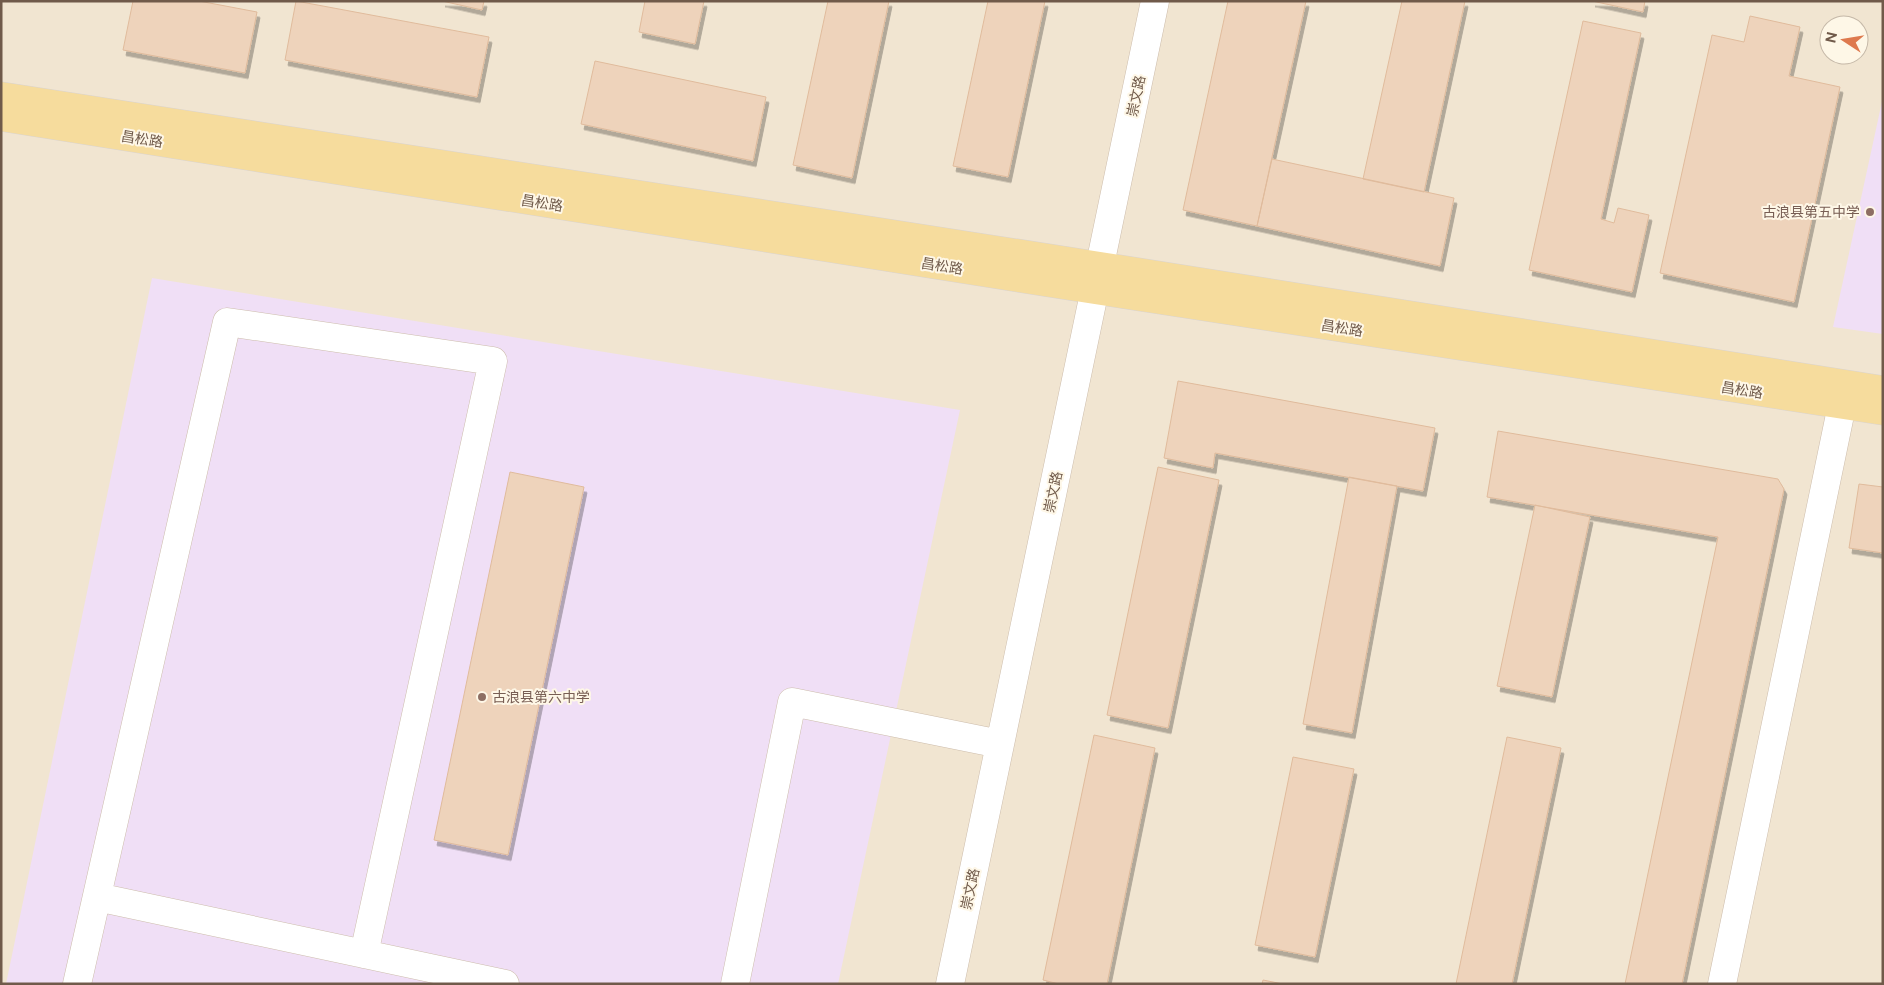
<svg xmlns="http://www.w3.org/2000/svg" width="1884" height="985" viewBox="0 0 1884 985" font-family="'Public Sans','Noto Sans SC',sans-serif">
<defs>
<filter id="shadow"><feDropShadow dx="3" dy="5.5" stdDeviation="0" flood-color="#0004"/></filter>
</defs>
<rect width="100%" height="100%" fill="#faf3e2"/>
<path fill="#f1e5d1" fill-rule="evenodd" d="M1 1H1883V984H1ZM1829 25H1859V55H1829Z"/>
<path fill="#f0dff6" d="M1883 97V334L1833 327Z
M152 278 960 410 838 984H6Z"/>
<path fill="#eed3bb" stroke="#e0bb9c" filter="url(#shadow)" d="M133 1H199L257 12 245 73 123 50Z
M296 1 489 37 477 97 285 60Z
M442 1H484L482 10Z
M645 1H704L695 44 639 32Z
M828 1H889L852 178 793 165Z
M988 1H1045L1008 177 953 166Z
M1228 1H1306L1257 226 1183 210Z
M1402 1H1465L1424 192 1363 179Z
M1592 1H1645L1643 12Z
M1750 16 1800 27 1789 76 1840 87 1794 302 1660 273 1712 35 1744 42Z
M1583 21 1641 33 1601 219 1614 223 1618 208 1649 215 1632 292 1529 270Z
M595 61 766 97 753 161 581 124Z
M1272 159 1454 198 1440 266 1257 226Z
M1178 381 1435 428 1423 491 1215 453 1213 468 1164 458Z
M1498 431 1778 479 1784 489 1682 984H1625L1718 537 1487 497Z
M1158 467 1219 480 1168 728 1107 715Z
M510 472 584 487 508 855 434 840Z
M1349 477 1397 486 1352 733 1303 724Z
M1859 484 1883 487V553L1849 548Z
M1535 505 1590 517 1552 697 1497 686Z
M1094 735 1155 748 1107 984H1059L1043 980Z
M1507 737 1561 748 1512 984H1456Z
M1293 757 1354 769 1315 957 1255 945Z
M1263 980 1283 984H1262Z"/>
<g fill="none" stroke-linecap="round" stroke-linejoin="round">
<g stroke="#cdbdac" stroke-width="29">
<path id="minor" d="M97 897 505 984
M77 984 227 322 493 361 364 954
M735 984 792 702 1000 744
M950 984 1155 1
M1722 984 1842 405"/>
</g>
<g stroke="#dad4d0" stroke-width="29">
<path id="major" d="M1 96 1100 266 1883 390
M1 117 1095 290 1883 411"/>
</g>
<use href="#minor" stroke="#fff" stroke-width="28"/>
<use href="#major" stroke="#f6dc9d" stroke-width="28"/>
</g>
<g fill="#8d6e63" stroke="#fef7e7" stroke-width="2">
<circle cx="1870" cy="212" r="5"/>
<circle cx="482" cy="697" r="5"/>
</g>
<g text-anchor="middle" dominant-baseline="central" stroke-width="4" stroke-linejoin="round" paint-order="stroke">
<g font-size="14" fill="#705a4a" stroke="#fef7e7">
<text transform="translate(1136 96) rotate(-78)">崇文路</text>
<text transform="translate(142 139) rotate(9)">昌松路</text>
<text transform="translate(542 203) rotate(9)">昌松路</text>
<text transform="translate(942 266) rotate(9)">昌松路</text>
<text transform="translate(1342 328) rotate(9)">昌松路</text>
<text transform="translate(1742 390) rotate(9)">昌松路</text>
<text transform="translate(1053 492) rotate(-78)">崇文路</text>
<text transform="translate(970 889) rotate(-78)">崇文路</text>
</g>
<g font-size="14" fill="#785e54" stroke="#fef7e7" text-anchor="end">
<text x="1860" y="212">古浪县第五中学</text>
<text x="492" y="697" text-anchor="start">古浪县第六中学</text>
</g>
</g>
<rect width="1884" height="985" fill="none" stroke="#705a4a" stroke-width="5"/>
<g transform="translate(1844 40) rotate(282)"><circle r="24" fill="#fef7e7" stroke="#c5b8a8"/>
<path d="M0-4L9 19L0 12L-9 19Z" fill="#de794d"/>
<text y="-8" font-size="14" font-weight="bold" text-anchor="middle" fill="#705a4a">N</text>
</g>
</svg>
